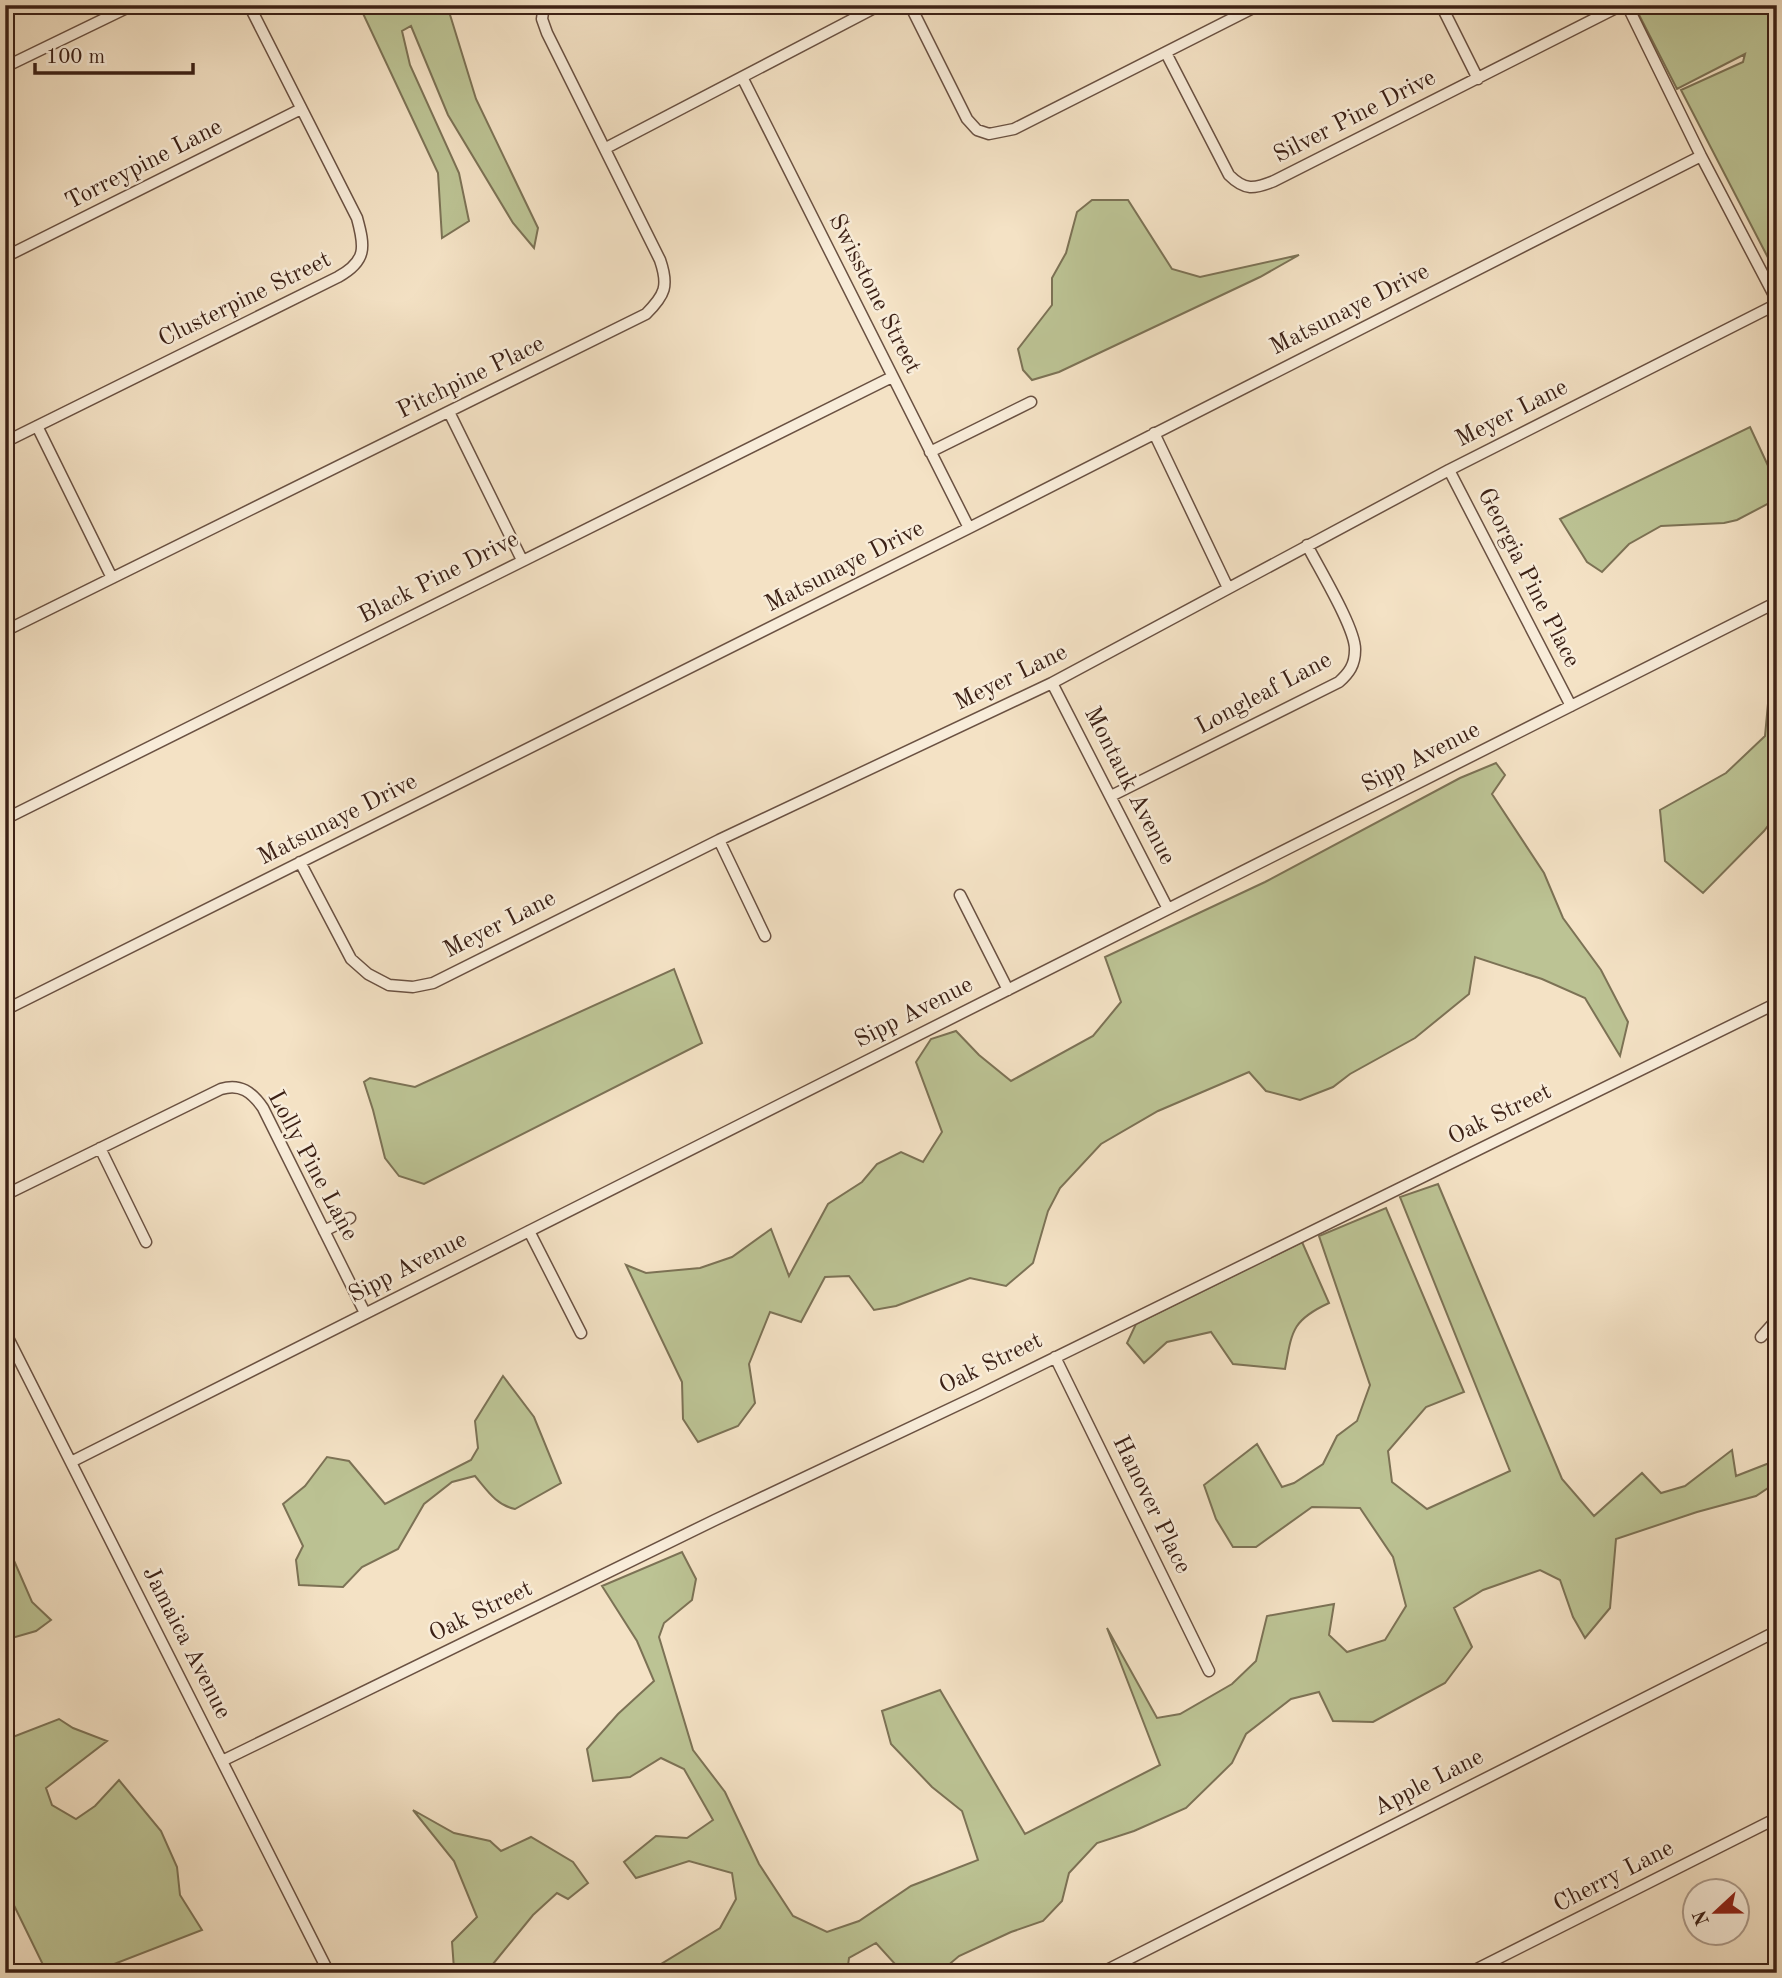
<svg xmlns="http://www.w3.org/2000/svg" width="1782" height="1978" viewBox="0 0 1782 1978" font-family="'Old Standard TT',serif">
<rect width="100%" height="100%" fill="#f4e2c5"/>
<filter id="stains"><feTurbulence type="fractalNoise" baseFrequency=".00286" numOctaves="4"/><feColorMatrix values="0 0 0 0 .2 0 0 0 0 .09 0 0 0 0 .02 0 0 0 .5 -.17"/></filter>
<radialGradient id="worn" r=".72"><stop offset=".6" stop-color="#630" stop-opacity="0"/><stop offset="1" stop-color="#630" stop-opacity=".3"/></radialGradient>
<path fill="#bcc394" stroke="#7c7255" stroke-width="2" d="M359 5H447L476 99 538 228 534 248 513 223 448 115 411 26 402 31 410 65 459 173 469 221 442 238 438 173Z
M1634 5H1777V275L1681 90 1743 62 1745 54 1677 89Z
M1092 200H1128L1172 269 1200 277 1299 255 1260 277 1059 372 1032 380 1023 370 1018 349 1052 305V278L1066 253 1077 212Z
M1750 427 1777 485V499L1737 520 1724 523 1661 526 1629 544 1602 572 1587 562 1560 519Z
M1777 679 1776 815 1764 831 1703 893 1665 861 1660 810 1726 773 1765 736 1770 682Z
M1496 763 1505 775 1492 794 1544 873 1563 918 1601 970 1628 1022 1620 1056 1585 998 1542 979 1475 957 1469 994 1415 1038 1350 1074 1333 1087 1300 1100 1266 1091 1249 1072 1158 1111 1101 1144 1060 1188 1048 1211 1033 1263 1006 1286 970 1278 896 1306 874 1310 849 1276 825 1277 801 1322 770 1312 749 1364 755 1403 738 1426 698 1442 683 1419 682 1382 626 1265 646 1273 700 1268 732 1257 771 1229 789 1276 828 1204 862 1182 877 1164 901 1152 923 1162 942 1132 916 1062 931 1039 956 1031 979 1055 1011 1081 1093 1036 1121 1002 1105 957 1265 882 1460 778Z
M674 969 702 1043 424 1184 399 1176 385 1158 373 1110 364 1082 370 1078 415 1087Z
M1438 1184 1562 1479 1594 1516 1642 1473 1661 1493 1685 1486 1732 1450 1736 1476 1777 1460V1482L1756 1496 1697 1512 1616 1539 1610 1608 1585 1638 1573 1617 1560 1580 1540 1570 1483 1590 1454 1608 1472 1647 1445 1683 1373 1722 1333 1721 1319 1692 1291 1699 1246 1734 1232 1763 1186 1808 1134 1831 1097 1843 1069 1873 1062 1901 1043 1921 1011 1932 959 1956 939 1973H900L896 1965 876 1943 849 1958 847 1973H642L651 1970 720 1928 736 1899 732 1873 689 1861 636 1878 624 1862 656 1836 687 1838 713 1820 684 1769 661 1758 630 1777 593 1781 587 1749 618 1714 654 1681 637 1641 602 1586 682 1552 696 1579 692 1600 664 1623 659 1637 693 1750 725 1792 759 1864 793 1916 827 1932 859 1921 911 1886 978 1860 962 1811 932 1787 891 1744 882 1711 940 1690 1025 1834 1160 1765 1107 1628 1157 1718 1180 1714 1232 1684 1256 1661 1267 1616 1334 1604 1329 1635 1347 1652 1385 1640 1406 1606 1393 1557 1360 1508 1312 1507 1256 1547H1233L1216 1519 1204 1485 1257 1444 1282 1487 1294 1483 1323 1464 1337 1436 1357 1421 1370 1385 1319 1236 1386 1208 1464 1392 1426 1407 1388 1451 1392 1482 1427 1509 1510 1471 1400 1197Z
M1302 1242 1329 1303C1292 1320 1292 1331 1285 1369L1233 1364 1211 1332 1167 1342 1144 1363 1127 1343 1136 1324Z
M503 1376 534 1417 561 1483 515 1509C496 1505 487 1490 475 1476L452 1482 424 1504 398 1549 362 1567 343 1587 299 1585 296 1560 303 1546 283 1504 305 1486 327 1457 349 1461 385 1504 471 1460 478 1448 475 1421Z
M5 1540 32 1602 51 1620 36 1631 5 1640Z
M59 1719 73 1728 107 1741 46 1788 52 1805 76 1819 95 1806 119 1780 161 1831 177 1867 180 1895 202 1930 91 1973H47L5 1887V1740Z
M413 1810 454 1833 490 1841 501 1851 531 1837 573 1862 588 1883 568 1899 557 1893 533 1915 493 1964 454 1969 452 1942 477 1917 454 1861Z"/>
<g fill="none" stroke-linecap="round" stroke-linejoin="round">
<g stroke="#6a5142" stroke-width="13">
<path id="minor" d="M910 5 967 119 977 130 989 134 1014 129 1259 5
M1441 5 1478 79
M1627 5 1701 156 1777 301
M1166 53 1229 175C1245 191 1254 189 1274 181L1622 5
M5 67 133 5
M742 77 969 528
M606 148 880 5
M5 257 301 109
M449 412 522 560
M37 426 112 578
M1154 433 1228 588
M5 442 338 277C367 261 365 247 357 218L249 5
M930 452 1031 402
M1449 470 1571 706
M5 631 646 314C665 295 669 286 660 260L547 33 542 19 544 5
M1052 683 1168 909
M1111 796 1339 682C1349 673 1355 665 1355 650 1356 629 1318 567 1307 545
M5 819 892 377
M719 840 765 936
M300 862 351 959 368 974 389 985 413 987 433 983 719 840 1052 683 1449 470 1777 304
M960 895 1008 990
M5 1010 969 528 1701 156
M100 1148 146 1242
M5 1195 221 1089C240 1083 252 1092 263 1108L365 1313
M324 1231 350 1218
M529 1231 581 1333
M5 1332 329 1973
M1761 1337 1777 1319
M1055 1357 1209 1671
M71 1462 1777 602
M222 1761 715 1520 979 1395 1777 1003
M1101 1973 1777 1631
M1469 1973 1777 1818"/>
</g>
<use href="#minor" stroke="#f8ecd9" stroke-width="10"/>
</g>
<g text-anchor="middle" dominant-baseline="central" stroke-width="5" stroke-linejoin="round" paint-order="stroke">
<g font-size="24" fill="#3c2116" stroke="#f8ecd9">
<text transform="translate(1355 117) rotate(-27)">Silver Pine Drive</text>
<text transform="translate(144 165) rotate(-27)">Torreypine Lane</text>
<text transform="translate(874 294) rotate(63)">Swisstone Street</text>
<text transform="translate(245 300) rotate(-26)">Clusterpine Street</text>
<text transform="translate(1350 310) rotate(-27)">Matsunaye Drive</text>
<text transform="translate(471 378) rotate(-26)">Pitchpine Place</text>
<text transform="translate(1512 414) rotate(-27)">Meyer Lane</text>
<text transform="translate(845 567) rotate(-27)">Matsunaye Drive</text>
<text transform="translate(439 578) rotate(-27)">Black Pine Drive</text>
<text transform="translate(1528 578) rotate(63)">Georgia Pine Place</text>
<text transform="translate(1011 678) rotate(-26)">Meyer Lane</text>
<text transform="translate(1264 694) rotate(-28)">Longleaf Lane</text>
<text transform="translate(1421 758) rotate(-27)">Sipp Avenue</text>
<text transform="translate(1129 786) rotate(63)">Montauk Avenue</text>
<text transform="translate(338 820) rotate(-27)">Matsunaye Drive</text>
<text transform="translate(500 925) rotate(-27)">Meyer Lane</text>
<text transform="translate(914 1013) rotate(-27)">Sipp Avenue</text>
<text transform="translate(1500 1115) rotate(-26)">Oak Street</text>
<text transform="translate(312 1166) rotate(62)">Lolly Pine Lane</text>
<text transform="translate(408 1268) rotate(-27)">Sipp Avenue</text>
<text transform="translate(991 1364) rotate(-26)">Oak Street</text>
<text transform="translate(1151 1505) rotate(64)">Hanover Place</text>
<text transform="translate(481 1612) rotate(-26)">Oak Street</text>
<text transform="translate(186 1643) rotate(63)">Jamaica Avenue</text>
<text transform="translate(1429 1783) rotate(-27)">Apple Lane</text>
<text transform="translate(1614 1877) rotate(-27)">Cherry Lane</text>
</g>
</g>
<rect width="1782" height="1978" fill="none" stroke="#f4e2c5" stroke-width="28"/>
<rect x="7" y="7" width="1768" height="1964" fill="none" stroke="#3c2116" stroke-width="3.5"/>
<rect x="14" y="14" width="1754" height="1950" fill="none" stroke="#3c2116" stroke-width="2"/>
<g transform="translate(1716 1912) rotate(248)"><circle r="33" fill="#f8ecd9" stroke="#ad9b8b" stroke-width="2"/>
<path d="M0-5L12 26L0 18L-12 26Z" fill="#8f2418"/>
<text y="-10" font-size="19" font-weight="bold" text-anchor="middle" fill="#3c2116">N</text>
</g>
<path d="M35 63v10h158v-10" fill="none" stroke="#3c2116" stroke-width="3.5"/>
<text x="46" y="63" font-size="21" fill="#3c2116" stroke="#f8ecd9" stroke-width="5" paint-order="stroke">100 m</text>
<rect width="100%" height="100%" filter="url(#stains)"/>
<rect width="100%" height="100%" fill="url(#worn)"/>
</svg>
